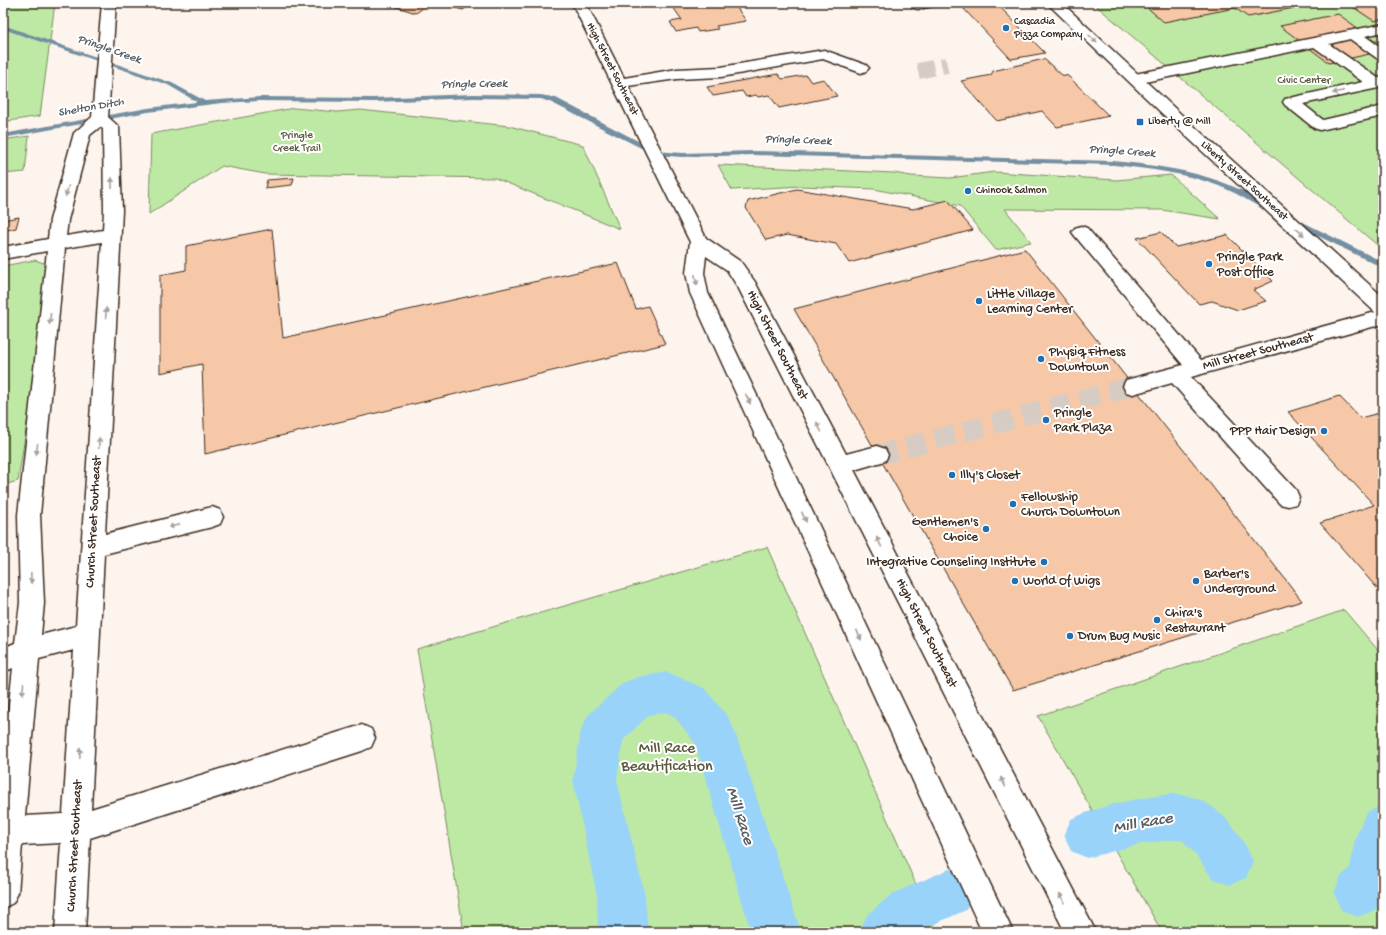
<svg xmlns="http://www.w3.org/2000/svg" width="1386" height="935" viewBox="0 0 1386 935" font-family="'Gochi Hand',sans-serif">
<rect width="100%" height="100%" fill="#fdf4ed"/>
<filter id="ink" filterUnits="userSpaceOnUse"><feTurbulence type="fractalNoise" baseFrequency=".025" numOctaves="2"/><feDisplacementMap in="SourceGraphic" scale="8" xChannelSelector="R" yChannelSelector="G"/><feConvolveMatrix kernelMatrix="1 2 1 2 8 2 1 2 1" color-interpolation-filters="sRGB"/></filter>
<g filter="url(#ink)">
<path fill="#bde9a5" stroke="#7c8a62" d="M3 3H55L40 116 3 122Z
M1093 3H1383V250Z
M294 108 337 112 360 110 509 126 583 145 620 229 495 178 265 174 222 166 149 214 151 134Z
M29 136 25 172 3 174V140Z
M718 165 894 173 911 176 950 178 994 172 1116 180 1171 175 1220 219 1162 210 1005 209 1031 242 996 250 960 206 874 189 801 186 732 190Z
M35 260 47 264 50 274 18 481 3 485V266Z
M767 547 937 932H464L417 649Z
M1344 610 1383 656V932H1162L1038 716Z"/>
<g fill="none" stroke-linecap="round" stroke-linejoin="round">
<path fill="#738fa1" fill-rule="evenodd" d="M3 25 172 83 205 101 260 97 373 98 473 94 541 95 556 98 657 151 682 153 754 151 1114 161C1162 166 1208 172 1251 195 1258 199 1267 202 1272 208L1268 211 1265 210C1250 202 1235 192 1219 186 1185 173 1150 169 1114 165L754 155 682 157 655 155 550 102 541 99 473 98 373 102 260 101 222 103 148 112 3 138V134L148 108 197 102 168 85 3 29Z
M1291 216 1383 262V268L1288 221 1287 219Z"/>
<path fill="#99d3f9" fill-rule="evenodd" d="M667 672 704 688 728 717 735 732 801 932H751L695 743 674 716 665 712 649 715 623 740 617 780 645 896 648 932H598L597 896 573 780 581 730 588 715 623 683 638 677Z
M1171 794C1212 794 1238 826 1253 861L1246 878 1229 885 1212 878 1196 855 1182 840H1171L1141 844 1087 858 1071 851 1064 835 1071 819C1102 805 1137 798 1171 794Z
M1383 805V902L1375 910 1358 917 1341 910 1334 893 1341 876 1350 868 1355 839 1364 817 1367 812Z
M949 869 966 876 973 893 966 910 926 928 922 932H859L867 915 892 894Z"/>
</g>
<path fill="#f7c8a7" stroke="#3b2a1e" d="M384 3H430L416 13Z
M437 3H473L463 10Z
M696 3H722L725 6 735 5 746 21 716 26 718 29 698 32 696 28 676 32 670 22 682 20 673 7Z
M996 3 1045 53 1011 59 963 8Z
M1142 3H1319L1248 17 1235 8 1164 22Z
M1347 3H1383V19L1374 21Z
M1338 14 1383 46V51L1329 63 1280 26Z
M1044 59 1062 75 1068 76 1109 116 1057 127 1042 111 997 121 961 81 991 75 993 71Z
M778 74 782 79 806 75 811 82 824 79 837 96 779 108 769 95 758 97 756 95 746 97 742 91 713 96 707 87Z
M294 178 292 185 265 188 267 180Z
M797 189 913 209 948 200 973 230 849 263 836 244 787 235 766 240 746 208 748 201Z
M19 217 16 228 3 231V220Z
M272 229 283 338 618 263 636 309 648 306 665 344 205 454 202 364 160 373V275L186 270V246Z
M1161 232 1176 247 1227 235 1273 281 1253 290 1266 301 1238 310 1212 301 1199 304 1137 238Z
M1025 249 1286 580 1302 601 1013 690 794 309Z
M1339 396 1360 418 1383 412V595L1320 523 1374 505 1288 412Z"/>
<g fill="none" stroke-linecap="round" stroke-linejoin="round">
<path stroke="#d6ccc4" stroke-width="16" stroke-dasharray="16 8" stroke-linecap="butt" d="M918 71 947 65"/>
<path stroke="#d6ccc4" stroke-width="20" stroke-dasharray="20 10" stroke-linecap="butt" d="M877 455 1133 386"/>
<g stroke="#3b2a1e" stroke-width="3">
<path id="minor" d="M102 3H116L108 117 119 127 122 211 105 534 212 507 220 510 223 517 220 524 212 527 104 554 91 809 362 725 371 729 375 738 371 747 362 751 90 838 85 932H55L61 843 22 845 18 893 13 903 3 908V758L13 668 3 672V648L15 643 20 603 18 515 47 251 3 259V247L48 239 50 220 74 133 92 117ZM100 127 103 129 104 211 103 230 66 236 68 220 90 135ZM102 242 76 626 41 635 44 603 40 515 65 248ZM74 650 63 814 25 816 39 659Z
M572 3H586L624 78 677 69 721 67 824 50 866 65 869 68 866 71 861 73 823 59 721 77 677 79 628 86 706 238 741 262 755 282 846 454 877 446 885 449 888 455 885 461 854 470 1096 932H1065L739 289 727 270 706 256 704 273 708 293 1013 932H982L690 293 686 273 690 242Z
M912 3H935L933 6 918 9 913 8 911 5Z
M1383 24V32L1365 36 1383 49V60L1378 59 1350 39 1329 44 1378 78 1383 77V87L1303 104 1323 120 1383 106V116L1320 130 1314 128 1285 105 1283 102 1285 99 1363 82 1314 47 1135 84 1130 82 1127 79 1130 76 1135 74Z
M1081 226 1087 228 1201 360 1383 310V324L1191 377 1296 490 1299 497 1296 504 1288 506 1280 504 1172 383 1133 394 1126 392 1123 386 1126 380 1183 365 1075 236 1072 232 1075 228Z"/>
</g>
<g stroke="#3b2a1e" stroke-width="3">
<path id="major" d="M1047 3H1062L1184 117 1383 297V315L1376 313 1172 123Z"/>
</g>
<use href="#minor" fill="#fff" fill-rule="evenodd"/>
<use href="#major" fill="#fff" fill-rule="evenodd"/>
</g>
<defs><path id="oneway-solid" d="M-6-.8H1V-3.2L6.5 0L1 3.2V.8H-6Z"/></defs>
<g fill="#a79f9a">
<use href="#oneway-solid" transform="translate(1093 39) rotate(43)"/>
<use href="#oneway-solid" transform="translate(1338 92) rotate(167)"/>
<use href="#oneway-solid" transform="translate(112 183) rotate(-91)"/>
<use href="#oneway-solid" transform="translate(67 191) rotate(105)"/>
<use href="#oneway-solid" transform="translate(1300 232) rotate(42)"/>
<use href="#oneway-solid" transform="translate(696 280) rotate(77)"/>
<use href="#oneway-solid" transform="translate(106 313) rotate(-87)"/>
<use href="#oneway-solid" transform="translate(50 319) rotate(96)"/>
<use href="#oneway-solid" transform="translate(748 399) rotate(64)"/>
<use href="#oneway-solid" transform="translate(819 427) rotate(-117)"/>
<use href="#oneway-solid" transform="translate(99 443) rotate(-87)"/>
<use href="#oneway-solid" transform="translate(37 449) rotate(96)"/>
<use href="#oneway-solid" transform="translate(804 517) rotate(65)"/>
<use href="#oneway-solid" transform="translate(174 526) rotate(166)"/>
<use href="#oneway-solid" transform="translate(879 542) rotate(-117)"/>
<use href="#oneway-solid" transform="translate(31 578) rotate(88)"/>
<use href="#oneway-solid" transform="translate(859 635) rotate(65)"/>
<use href="#oneway-solid" transform="translate(23 689) rotate(96)"/>
<use href="#oneway-solid" transform="translate(80 753) rotate(-87)"/>
<use href="#oneway-solid" transform="translate(1003 782) rotate(-117)"/>
<use href="#oneway-solid" transform="translate(1062 898) rotate(-117)"/>
</g>
</g>
<g fill="#1f6fb2" stroke="#fff" stroke-width="1.5">
<circle cx="1006" cy="28" r="4"/>
<rect x="1136" y="118" width="8" height="8" rx="2"/>
<circle cx="968" cy="191" r="4"/>
<circle cx="1209" cy="264" r="4"/>
<circle cx="979" cy="301" r="4"/>
<circle cx="1041" cy="359" r="4"/>
<circle cx="1046" cy="420" r="4"/>
<circle cx="1324" cy="431" r="4"/>
<circle cx="952" cy="475" r="4"/>
<circle cx="1013" cy="504" r="4"/>
<circle cx="986" cy="529" r="4"/>
<circle cx="1044" cy="562" r="4"/>
<circle cx="1015" cy="581" r="4"/>
<circle cx="1196" cy="581" r="4"/>
<circle cx="1157" cy="620" r="4"/>
<circle cx="1070" cy="636" r="4"/>
</g>
<g text-anchor="middle" dominant-baseline="central" stroke-width="4" stroke-linejoin="round" paint-order="stroke">
<g font-size="11" fill="#3b2a1e" stroke="#fff" text-anchor="start">
<text x="1014" y="22">Cascadia<tspan x="1014" dy="13">Pizza Company</tspan></text>
<text x="1148" y="122">Liberty @ Mill</text>
<text x="976" y="191">Chinook Salmon</text>
</g>
<g font-size="11" fill="#3b2a1e" stroke="#fff">
<text transform="translate(612 69) rotate(63)">High Street Southeast</text>
<text transform="translate(1244 181) rotate(42)">Liberty Street Southeast</text>
</g>
<g font-size="11" fill="#5c5a40" stroke="#fff">
<text x="1304" y="81">Civic Center</text>
<text x="297" y="136">Pringle<tspan x="297" dy="13">Creek Trail</tspan></text>
</g>
<g font-size="12" font-style="italic" fill="#575d60" stroke="#fff">
<text transform="translate(109 50) rotate(19)">Pringle Creek</text>
<text transform="translate(474 85) rotate(-1)">Pringle Creek</text>
<text transform="translate(91 108) rotate(-10)">Shelton Ditch</text>
<text transform="translate(798 141) rotate(2)">Pringle Creek</text>
<text transform="translate(1122 152) rotate(4)">Pringle Creek</text>
</g>
<g font-size="13" fill="#3b2a1e" stroke="#fff" text-anchor="start">
<text x="1217" y="257">Pringle Park<tspan x="1217" dy="15">Post Office</tspan></text>
<text x="987" y="294">Little Village<tspan x="987" dy="15">Learning Center</tspan></text>
<text x="1049" y="352">Physiq Fitness<tspan x="1049" dy="15">Downtown</tspan></text>
<text x="1054" y="413">Pringle<tspan x="1054" dy="15">Park Plaza</tspan></text>
<text x="1316" y="431" text-anchor="end">PPP Hair Design</text>
<text x="960" y="475">Illy's Closet</text>
<text x="1021" y="497">Fellowship<tspan x="1021" dy="15">Church Downtown</tspan></text>
<text x="978" y="522" text-anchor="end">Gentlemen's<tspan x="978" dy="15">Choice</tspan></text>
<text x="1036" y="562" text-anchor="end">Integrative Counseling Institute</text>
<text x="1204" y="574">Barber's<tspan x="1204" dy="15">Underground</tspan></text>
<text x="1023" y="581">World Of Wigs</text>
<text x="1165" y="613">Chira's<tspan x="1165" dy="15">Restaurant</tspan></text>
<text x="1078" y="636">Drum Bug Music</text>
</g>
<g font-size="13" fill="#3b2a1e" stroke="#fff">
<text transform="translate(777 345) rotate(63)">High Street Southeast</text>
<text transform="translate(1258 352) rotate(-15)">Mill Street Southeast</text>
<text transform="translate(94 522) rotate(-87)">Church Street Southeast</text>
<text transform="translate(926 633) rotate(63)">High Street Southeast</text>
<text transform="translate(75 846) rotate(-87)">Church Street Southeast</text>
</g>
<g font-size="16" fill="#5c5a40" stroke="#fff">
<text x="667" y="749">Mill Race<tspan x="667" dy="18">Beautification</tspan></text>
</g>
<g font-size="17" font-style="italic" fill="#575d60" stroke="#fff">
<text transform="translate(739 816) rotate(72)">Mill Race</text>
<text transform="translate(1143 824) rotate(-10)">Mill Race</text>
</g>
</g>
<rect width="1386" height="935" fill="none" stroke="#fff" stroke-width="16"/>
<rect x="8" y="8" width="1370" height="919" fill="none" stroke="#3b2a1e" stroke-width="1.5" filter="url(#ink)"/>
</svg>
